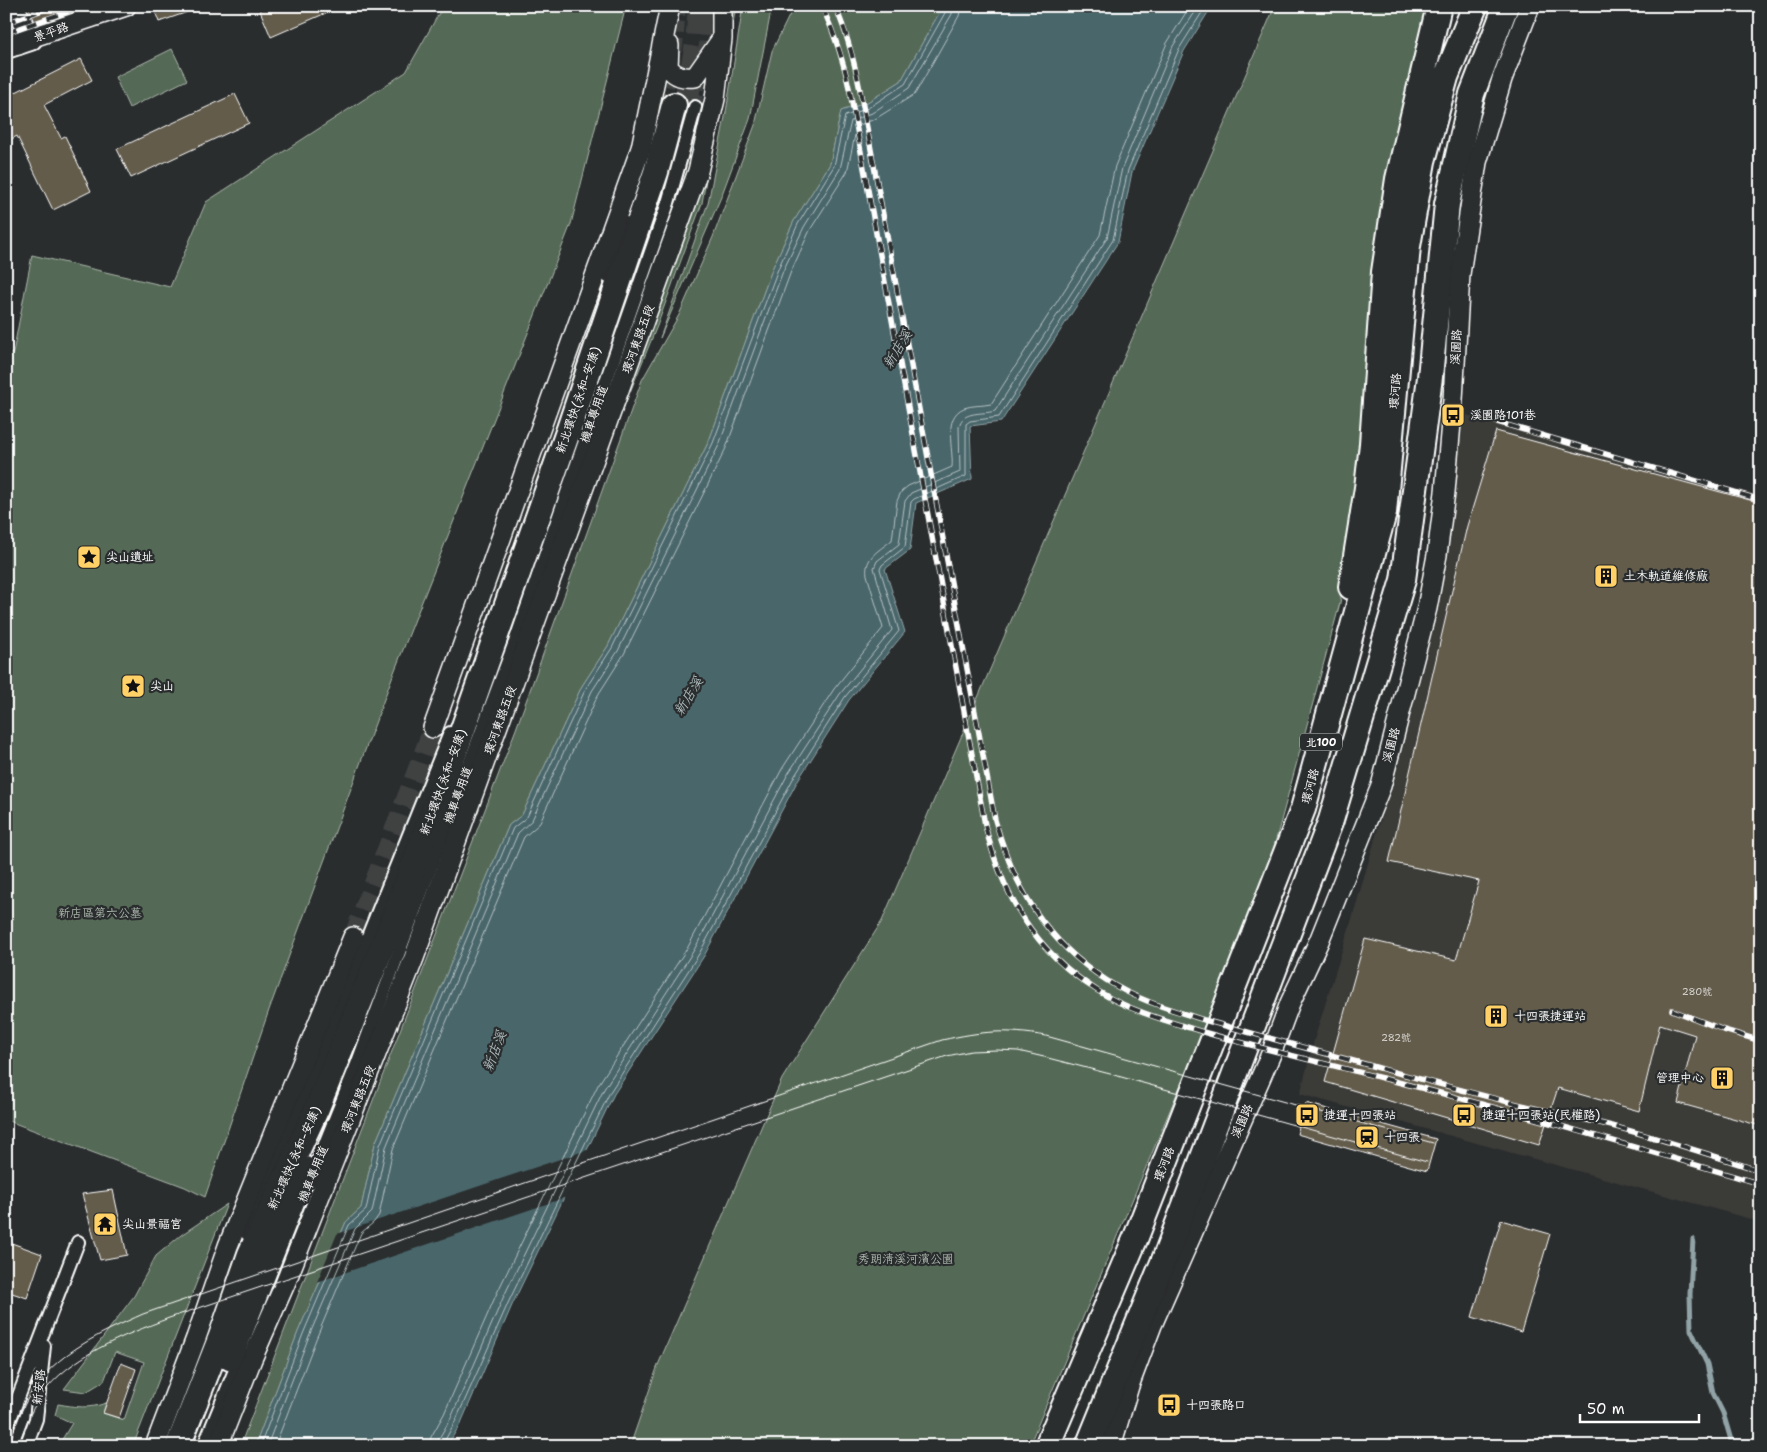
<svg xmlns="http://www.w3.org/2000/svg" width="1767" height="1452" viewBox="0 0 1767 1452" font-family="'Shantell Sans','LXGW WenKai TC',sans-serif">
<rect width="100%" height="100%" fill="#2a2d2e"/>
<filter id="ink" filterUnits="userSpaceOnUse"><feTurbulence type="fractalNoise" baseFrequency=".02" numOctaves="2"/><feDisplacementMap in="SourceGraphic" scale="10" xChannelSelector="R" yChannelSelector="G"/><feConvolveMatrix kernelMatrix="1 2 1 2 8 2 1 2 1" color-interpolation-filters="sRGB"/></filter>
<g filter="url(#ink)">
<path fill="#3b3b37" d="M1463 414 1761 496V1222L1300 1094 1315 1037 1351 922 1411 715 1448 561Z"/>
<path fill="#556b57" stroke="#aab5ab" d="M443 6H626L571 224 393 675 269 1010 205 1197 185 1187 6 1120V355L13 353 32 255 170 287 206 202 406 72Z
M728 6H736L702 203 657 326 604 456 702 168Z
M743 6H772L750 119 721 197 660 338 708 203 726 112Z
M796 6H943L901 81 866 103 841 111 830 164 794 221 773 267 709 441 608 646 582 686 522 815 509 825 375 1144 361 1208 346 1222 298 1332 255 1446H240L516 729 642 380 679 315 713 237 755 125 772 51 790 14Z
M1275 6H1438L1340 603 1262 891 1029 1446H630L658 1365 782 1079 882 921Z
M172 49 187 80 129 108 115 77Z
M227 1204 133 1446H58L72 1423 55 1415 58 1404C75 1407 90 1409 106 1403L103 1413 124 1420 144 1362 115 1352 104 1381 86 1392 64 1389 134 1296 156 1256 181 1235Z"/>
<path fill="#48666b" stroke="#91a3a6" d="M943 6H1212L1184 51 1132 172 1118 242 1001 422 970 426 972 479 916 503 910 550 885 569 905 632 849 700 798 780 704 956 614 1094 513 1303 461 1423 447 1446H255L298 1332 346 1222 361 1208 375 1144 509 825 522 815 582 686 608 646 709 441 773 267 794 221 830 164 841 111 866 103 901 81Z"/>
<path fill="#2a2d2e" d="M590 1149 567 1197 317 1282 337 1234Z"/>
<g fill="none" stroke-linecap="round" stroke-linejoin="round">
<path stroke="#b6c2c4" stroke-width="1" d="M260 1446 303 1334 349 1225 366 1210 380 1145 513 828 527 817 586 688 612 648 713 443 778 269 798 224 834 166 845 116 868 108 905 84 946 11 947 6
M267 1446 309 1336 355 1229 372 1212 386 1147 518 833 532 820 592 691 618 651 719 445 783 271 804 227 840 169 851 121 872 113 909 88 952 14 953 6
M275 1446 316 1339 361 1233 374 1222 379 1215 393 1149 524 837 539 824 598 695 624 654 726 448 790 274 810 230 847 172 857 126 875 119 915 94 959 16 961 6
M429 1446 431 1437 444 1414 496 1295 598 1085 688 947 782 769 834 689 883 628 867 575C864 557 880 550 892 540L897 501 901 492 908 486 952 467C954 450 942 417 964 408 972 405 982 406 991 404L1100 235 1115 166 1167 43 1190 6
M437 1446 438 1440 451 1418 503 1298 604 1089 694 950 788 774 840 694 892 630 874 568 877 561 899 544 905 501 911 493 960 472 959 427C962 410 982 415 995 411L1107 238 1122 168 1173 46 1199 6
M443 1446 444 1442 456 1420 509 1301 610 1092 699 954 794 777 845 697 899 631 880 569 882 565 905 547 911 502 914 499 966 476V424L970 421 999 417 1113 240 1128 170 1179 49 1206 6"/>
<path stroke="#91a3a6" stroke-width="5" d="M1693 1239 1690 1294 1691 1330 1707 1364 1713 1393 1723 1413 1731 1440V1446"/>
</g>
<path fill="#635c4c" stroke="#fff" d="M28 6H90L36 24Z
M153 6H199V8L159 22Z
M258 6H342L271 37Z
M81 59 92 80 44 105 61 138 65 136 91 191 53 210 17 136 6 142V97Z
M235 94 249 123 131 178 117 149Z
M1496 431 1761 503V1126L1678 1103 1695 1035 1660 1024 1639 1111 1558 1088 1539 1145 1325 1082 1365 939 1456 960 1479 881 1389 862 1467 526Z
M1306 1103 1436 1139 1427 1171 1297 1134Z
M113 1190 127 1255 100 1260 82 1194Z
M1501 1220 1550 1234 1521 1332 1472 1317Z
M6 1241 42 1254 27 1298 6 1291Z
M121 1363 136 1369 119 1418 103 1413Z"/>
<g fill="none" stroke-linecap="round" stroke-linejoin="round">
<path stroke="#3f4243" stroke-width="12" stroke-dasharray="12 6" stroke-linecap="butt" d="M664 104 677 45 680 6
M695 107 705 45 708 6"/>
<path stroke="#3f4243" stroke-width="19" stroke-dasharray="19 9" stroke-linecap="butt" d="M353 937 433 728"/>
<path stroke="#3f4243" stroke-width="24" stroke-dasharray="24 12" stroke-linecap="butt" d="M685 106 697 44 700 6"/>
<g stroke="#fff" stroke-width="16">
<path id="street" d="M608 277 626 223
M310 1181 356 1067 515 642 668 203 695 107
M247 1234 310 1080 450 733
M6 1429 78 1242
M26 1446 36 1419 44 1346
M204 1446 242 1353"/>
</g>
<g stroke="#fff" stroke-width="22">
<path id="secondary" d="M14 6 30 38
M18 45 30 38 126 6
M669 45 668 67C676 77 683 78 695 77L721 40
M433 728 641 148 670 6
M155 1446 196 1338 228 1246 353 937
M218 1446 252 1359 285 1284 414 958 698 171 715 99 722 39V6
M1111 1446 1129 1386 1152 1325 1271 1054 1290 1003 1319 941 1381 786 1427 608 1437 555 1445 492 1453 400 1460 274 1477 162 1502 79 1530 6"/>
</g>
<g stroke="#fff" stroke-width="28">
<path id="highway" d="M6 46 30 38
M1351 587 1367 488 1372 444 1384 272 1398 179 1439 6
M230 1358 305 1169
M178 1446 220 1339 250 1254 317 1108 383 945 446 777 569 429 656 172 674 105
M1047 1446 1136 1237 1303 809 1384 513 1408 246 1423 161 1446 77 1475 6
M1088 1446 1166 1255 1331 820 1403 580 1430 377 1447 204 1472 94 1506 6"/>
</g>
<use href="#street" stroke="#2a2d2e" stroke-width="12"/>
<use href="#secondary" stroke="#2a2d2e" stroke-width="19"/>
<use href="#highway" stroke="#2a2d2e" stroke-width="24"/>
<path stroke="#fff" stroke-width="1" d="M8 1446C15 1428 21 1409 31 1393 55 1353 103 1332 143 1314L942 1040C983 1031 1005 1029 1046 1036L1433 1143
M18 1446C24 1429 30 1412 40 1397 70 1355 123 1336 169 1318L947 1056 971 1051 997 1050 1018 1051 1044 1057 1114 1075 1427 1162"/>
<g stroke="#fff" stroke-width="5.5">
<path id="rail" d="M822 6C835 35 844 62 850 92L985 825C1002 895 1035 952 1098 991 1130 1011 1167 1021 1203 1032 1263 1049 1323 1063 1382 1078 1509 1110 1635 1147 1761 1184
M835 6C847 33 854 60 860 90L995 820C1014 888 1046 941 1106 980 1136 1000 1170 1009 1204 1020 1243 1031 1281 1041 1320 1052 1384 1069 1448 1087 1513 1103 1546 1111 1579 1118 1612 1126 1662 1139 1711 1155 1761 1171
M6 23 54 6
M6 33 83 6
M1487 419 1761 500
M1672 1010 1724 1030 1761 1041"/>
</g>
<use href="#rail" stroke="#2a2d2e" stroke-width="4" stroke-dasharray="11" stroke-linecap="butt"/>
</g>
</g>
<defs>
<g id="bus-square" transform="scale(1.25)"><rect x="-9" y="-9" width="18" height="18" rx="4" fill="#ffd166" stroke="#2a2d2e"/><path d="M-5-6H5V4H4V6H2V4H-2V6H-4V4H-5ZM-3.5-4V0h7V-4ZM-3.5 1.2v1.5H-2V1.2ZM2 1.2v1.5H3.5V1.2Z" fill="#111"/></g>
<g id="sight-square" transform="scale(1.25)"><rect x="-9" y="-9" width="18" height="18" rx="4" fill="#ffd166" stroke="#2a2d2e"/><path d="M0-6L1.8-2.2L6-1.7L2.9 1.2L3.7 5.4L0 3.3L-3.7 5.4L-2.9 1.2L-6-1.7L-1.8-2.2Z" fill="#111"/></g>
<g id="building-square" transform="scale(1.25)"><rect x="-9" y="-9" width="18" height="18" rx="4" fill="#ffd166" stroke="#2a2d2e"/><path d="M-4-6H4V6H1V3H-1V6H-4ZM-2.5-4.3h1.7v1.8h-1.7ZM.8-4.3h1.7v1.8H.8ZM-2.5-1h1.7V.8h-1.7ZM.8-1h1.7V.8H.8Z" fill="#111"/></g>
<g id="station-square" transform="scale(1.25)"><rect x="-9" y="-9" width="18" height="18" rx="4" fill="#ffd166" stroke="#2a2d2e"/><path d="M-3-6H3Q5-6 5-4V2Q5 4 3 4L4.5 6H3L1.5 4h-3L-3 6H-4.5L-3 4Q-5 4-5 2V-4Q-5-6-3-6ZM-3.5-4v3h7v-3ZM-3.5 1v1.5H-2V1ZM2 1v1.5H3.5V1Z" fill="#111"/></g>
<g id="temple-square" transform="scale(1.25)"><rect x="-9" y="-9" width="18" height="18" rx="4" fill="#ffd166" stroke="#2a2d2e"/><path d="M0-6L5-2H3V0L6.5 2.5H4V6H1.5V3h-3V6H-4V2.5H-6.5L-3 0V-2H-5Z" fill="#111"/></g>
</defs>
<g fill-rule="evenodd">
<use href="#bus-square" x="1453" y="415"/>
<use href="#sight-square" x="89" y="557"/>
<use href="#building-square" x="1606" y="576"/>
<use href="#sight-square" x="133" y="686"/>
<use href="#building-square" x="1496" y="1016"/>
<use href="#building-square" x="1722" y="1078"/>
<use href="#bus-square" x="1307" y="1115"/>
<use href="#bus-square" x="1464" y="1115"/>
<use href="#station-square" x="1367" y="1137"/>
<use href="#temple-square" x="105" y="1224"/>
<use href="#bus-square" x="1169" y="1405"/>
</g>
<g text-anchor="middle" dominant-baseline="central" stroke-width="4.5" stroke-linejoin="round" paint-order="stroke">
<g font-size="10" fill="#d8d6d2">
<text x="1697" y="991">280號</text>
<text x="1396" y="1037">282號</text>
</g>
<rect fill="#2a2d2e" stroke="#bfc0c0" stroke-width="1" x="1300" y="733.5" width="42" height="17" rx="4"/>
<g font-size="11" font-weight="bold" fill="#fff">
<text x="1321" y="742">北100</text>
</g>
<g font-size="12" fill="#fff" stroke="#2a2d2e">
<text transform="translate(51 32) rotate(-19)">景平路</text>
<text transform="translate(638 339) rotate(-70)">環河東路五段</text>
<text transform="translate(1456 347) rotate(-87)">溪園路</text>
<text transform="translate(1395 391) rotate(-85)">環河路</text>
<text transform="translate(578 400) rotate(-71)">新北環快(永和-安康)</text>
<text transform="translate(594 414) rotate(-71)">機車專用道</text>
<text transform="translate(500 720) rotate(-70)">環河東路五段</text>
<text transform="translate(1391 745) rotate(-75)">溪園路</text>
<text transform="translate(443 782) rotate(-70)">新北環快(永和-安康)</text>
<text transform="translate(1310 786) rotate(-75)">環河路</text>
<text transform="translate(458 795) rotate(-70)">機車專用道</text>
<text transform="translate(358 1099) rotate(-68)">環河東路五段</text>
<text transform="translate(1242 1121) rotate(-66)">溪園路</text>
<text transform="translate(294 1158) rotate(-66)">新北環快(永和-安康)</text>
<text transform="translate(1164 1164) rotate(-69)">環河路</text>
<text transform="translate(313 1174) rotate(-68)">機車專用道</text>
<text transform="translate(39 1387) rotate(-84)">新安路</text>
</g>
<g font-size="12" fill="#fff" stroke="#2a2d2e" text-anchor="start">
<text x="1470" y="415">溪園路101巷</text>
<text x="106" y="557">尖山遺址</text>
<text x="1624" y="576">土木軌道維修廠</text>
<text x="150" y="686">尖山</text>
<text x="1514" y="1016">十四張捷運站</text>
<text x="1704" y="1078" text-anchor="end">管理中心</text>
<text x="1324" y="1115">捷運十四張站</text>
<text x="1482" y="1115">捷運十四張站(民權路)</text>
<text x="1384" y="1137">十四張</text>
<text x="122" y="1224">尖山景福宮</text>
<text x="1186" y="1405">十四張路口</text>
</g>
<g font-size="12" fill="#aab5ab" stroke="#2a2d2e">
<text x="100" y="913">新店區第六公墓</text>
<text x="906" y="1259">秀朗清溪河濱公園</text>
</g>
<g font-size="14" font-style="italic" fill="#adbabc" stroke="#2a2d2e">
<text transform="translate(897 349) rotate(-59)">新店溪</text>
<text transform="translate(688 696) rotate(-59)">新店溪</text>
<text transform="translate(494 1051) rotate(-69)">新店溪</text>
</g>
</g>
<rect width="1767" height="1452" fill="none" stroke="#2a2d2e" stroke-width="25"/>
<rect x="12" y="12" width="1742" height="1427" fill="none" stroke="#fff" stroke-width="2" filter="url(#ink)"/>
<path d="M1580 1414v8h119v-8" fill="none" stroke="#ffffff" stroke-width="2.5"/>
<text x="1587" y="1414" font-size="15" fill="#ffffff" stroke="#2a2d2e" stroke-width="4" paint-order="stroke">50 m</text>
</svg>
